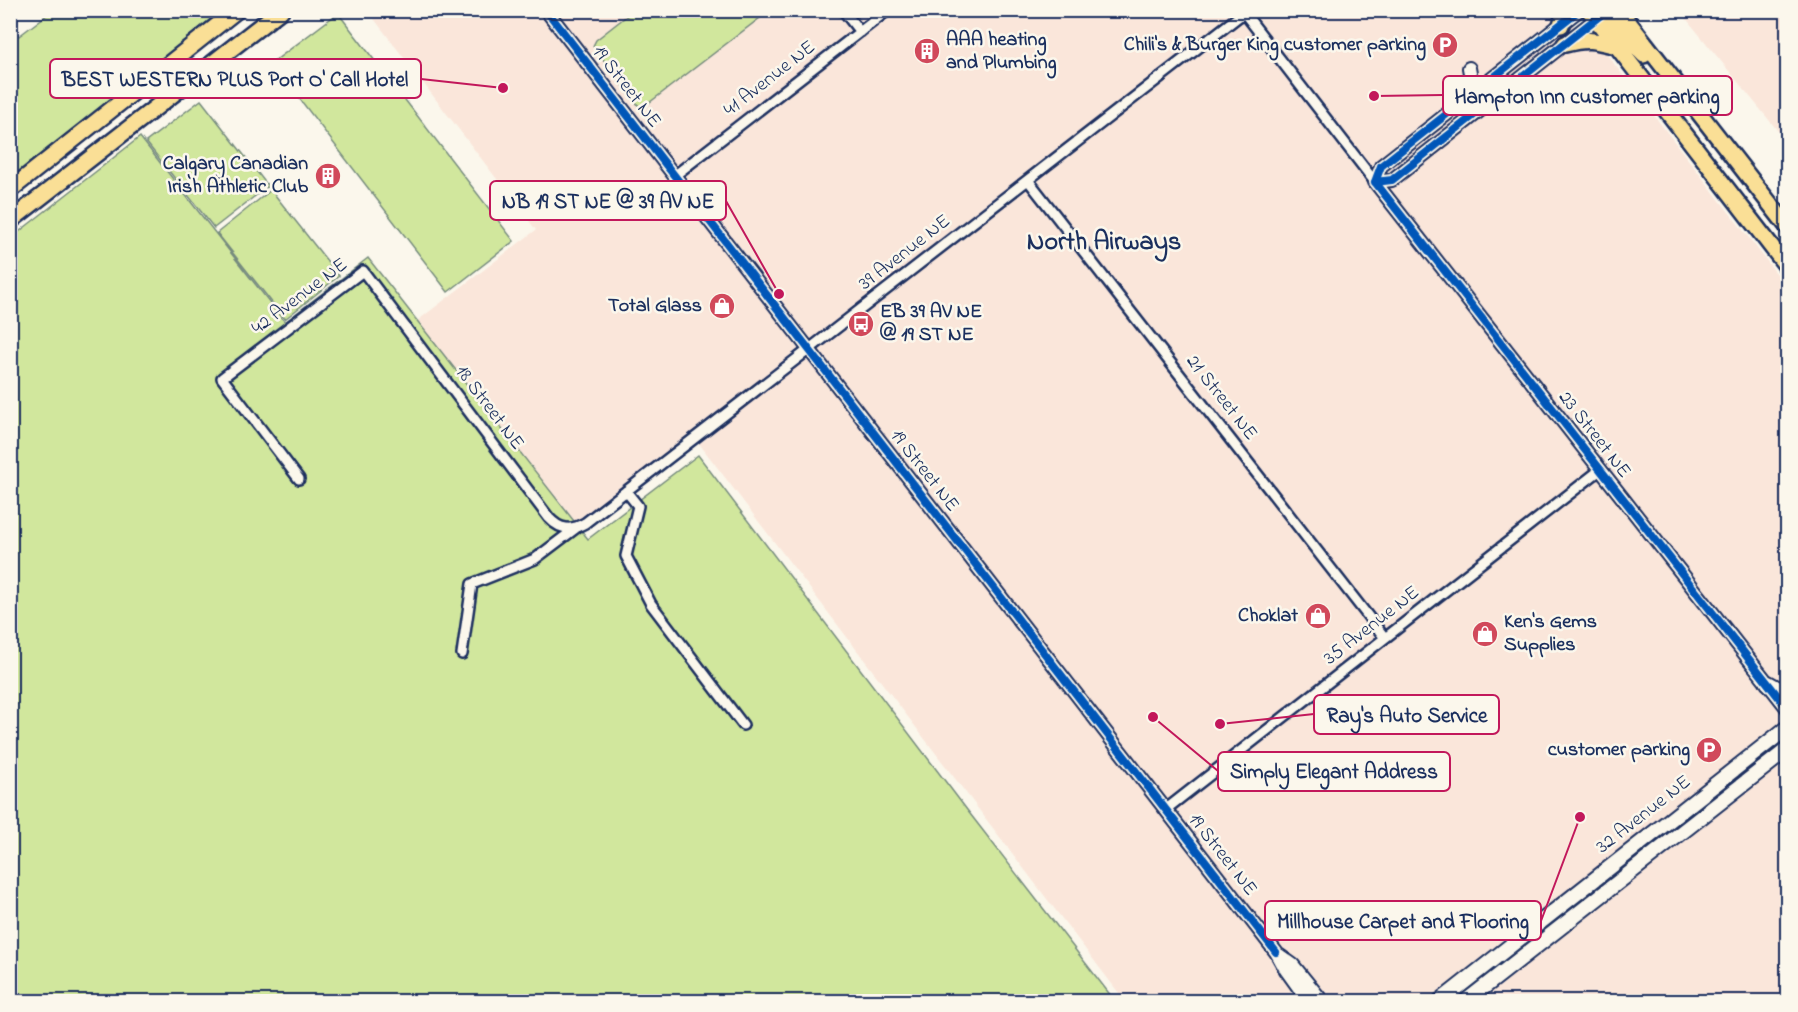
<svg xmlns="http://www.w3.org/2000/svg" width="1798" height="1012" viewBox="0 0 1798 1012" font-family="'Indie Flower',sans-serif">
<rect width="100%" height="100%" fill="#fbf7ec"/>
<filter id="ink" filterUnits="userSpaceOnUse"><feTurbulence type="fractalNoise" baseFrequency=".0167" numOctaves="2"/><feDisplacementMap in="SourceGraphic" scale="12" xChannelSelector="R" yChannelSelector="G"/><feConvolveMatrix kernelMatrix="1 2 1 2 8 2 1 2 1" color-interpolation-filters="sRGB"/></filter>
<g filter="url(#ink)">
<path fill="#fae6da" d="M368 11H1563L1589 45 1601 47 1787 287V1001H1125L691 433 576 523 417 321 536 230Z
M1680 11H1787V142Z"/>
<path fill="#d1e79d" stroke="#768b7e" stroke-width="1.5" d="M160 10 167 12 220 11 172 51 11 177V24L19 36 52 11Z
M633 11V10L769 11 641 109 593 46 596 40Z
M338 13 514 241 448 292 272 63Z
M201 100 268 186 214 228 146 142Z
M140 137 285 322 368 258 588 539 698 455 967 810 1115 1001 11 1002V238Z
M271 190 339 276 285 319 217 233Z"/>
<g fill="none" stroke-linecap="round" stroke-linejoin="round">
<g stroke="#1b2f5e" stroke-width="14">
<path id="minor" d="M843 10 860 32
M1242 10 1375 182
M674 176 888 10
M1028 180 1385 638
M299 479 222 378 363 271 549 518C560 530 571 531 585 523L1247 10
M626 491 638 506 626 556 651 604 743 725
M462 654 472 584 535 559 576 528
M1165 810 1600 470"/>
</g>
<g stroke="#1b2f5e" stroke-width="16">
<path id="tertiary" d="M546 10 1276 952 1286 970 1309 1002
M1465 100C1470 90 1472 80 1469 68
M1375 182 1788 709
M1375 182 1392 180 1601 15
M1375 182 1381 166 1579 10
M1279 955 1293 965 1323 1002"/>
</g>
<g stroke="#1b2f5e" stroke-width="18">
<path id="secondary" d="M1768 683 1788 694
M1439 1002 1788 727
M1465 1002 1788 749"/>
</g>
<g stroke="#1b2f5e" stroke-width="20">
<path id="primary" d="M1589 10 1788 268
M1600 10 1644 55
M1619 10 1788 227
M1561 25 1565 10
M1565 44C1588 38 1593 40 1617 46
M10 190 237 10
M10 221 281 10"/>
</g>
<use href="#minor" stroke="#fbf7ec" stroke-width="9"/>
<use href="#tertiary" stroke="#fbf7ec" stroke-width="12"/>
<use href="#secondary" stroke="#fbf7ec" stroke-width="14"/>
<use href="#primary" stroke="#fadf96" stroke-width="15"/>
<g stroke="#fbf7ec" stroke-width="11">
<path id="cycleway" d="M546 10 1276 952
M1375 182 1788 709
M1375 182 1392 180 1607 10
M1375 182 1381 166 1579 10"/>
</g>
<use href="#cycleway" stroke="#0057b8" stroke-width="8"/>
</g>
</g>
<defs>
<g id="parking-disc" transform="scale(1.35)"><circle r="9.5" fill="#d1495b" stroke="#fbf7ec"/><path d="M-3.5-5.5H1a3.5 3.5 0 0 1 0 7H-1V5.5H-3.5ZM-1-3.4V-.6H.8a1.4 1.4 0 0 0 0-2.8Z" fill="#fff"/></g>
<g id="building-disc" transform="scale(1.35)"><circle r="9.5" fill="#d1495b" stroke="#fbf7ec"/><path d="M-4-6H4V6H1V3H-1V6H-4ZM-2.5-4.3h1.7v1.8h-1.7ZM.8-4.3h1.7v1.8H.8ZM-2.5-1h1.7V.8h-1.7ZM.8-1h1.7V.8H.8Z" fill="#fff"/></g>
<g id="shop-disc" transform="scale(1.35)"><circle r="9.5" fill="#d1495b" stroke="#fbf7ec"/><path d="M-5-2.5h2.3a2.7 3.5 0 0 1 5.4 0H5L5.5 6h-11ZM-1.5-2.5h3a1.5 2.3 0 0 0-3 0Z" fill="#fff"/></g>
<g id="bus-disc" transform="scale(1.35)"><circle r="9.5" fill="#d1495b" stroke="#fbf7ec"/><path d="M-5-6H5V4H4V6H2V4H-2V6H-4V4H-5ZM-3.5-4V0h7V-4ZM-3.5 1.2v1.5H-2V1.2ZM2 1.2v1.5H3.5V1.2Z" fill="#fff"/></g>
</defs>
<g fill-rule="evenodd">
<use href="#parking-disc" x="1445" y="45"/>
<use href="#building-disc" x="927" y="51"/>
<use href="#building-disc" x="328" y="176"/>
<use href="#shop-disc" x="722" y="306"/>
<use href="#bus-disc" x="861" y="324"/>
<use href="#shop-disc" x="1318" y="616"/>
<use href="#shop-disc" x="1485" y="634"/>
<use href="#parking-disc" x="1709" y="750"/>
</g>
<g text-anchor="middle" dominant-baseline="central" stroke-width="5" stroke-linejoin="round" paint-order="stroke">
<g font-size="20" font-weight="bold" fill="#1b2f5e" stroke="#fbf7ec" text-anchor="end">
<text x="946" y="40" text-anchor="start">AAA heating<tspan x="946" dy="23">and Plumbing</tspan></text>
<text x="1426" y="45">Chili's &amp; Burger King customer parking</text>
<text x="308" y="164">Calgary Canadian<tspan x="308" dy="23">Irish Athletic Club</tspan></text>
<text x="702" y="306">Total Glass</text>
<text x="880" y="312" text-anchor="start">EB 39 AV NE<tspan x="880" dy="23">@ 19 ST NE</tspan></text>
<text x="1298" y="616">Choklat</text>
<text x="1504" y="622" text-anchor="start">Ken's Gems<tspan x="1504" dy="23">Supplies</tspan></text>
<text x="1690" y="750">customer parking</text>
</g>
<g font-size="20" fill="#1b2f5e" stroke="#fbf7ec">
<text transform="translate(770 79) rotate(-38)">41 Avenue NE</text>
<text transform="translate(626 87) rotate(52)">19 Street NE</text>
<text transform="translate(905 253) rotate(-38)">39 Avenue NE</text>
<text transform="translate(300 297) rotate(-37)">42 Avenue NE</text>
<text transform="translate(1221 398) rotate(52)">21 Street NE</text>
<text transform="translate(489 408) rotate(53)">18 Street NE</text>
<text transform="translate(1594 435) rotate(52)">23 Street NE</text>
<text transform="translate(924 471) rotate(52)">19 Street NE</text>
<text transform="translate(1372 626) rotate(-38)">35 Avenue NE</text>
<text transform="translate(1644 815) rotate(-38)">32 Avenue NE</text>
<text transform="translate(1222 855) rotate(52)">19 Street NE</text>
</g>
<g font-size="26" font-weight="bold" fill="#1b2f5e" stroke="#fbf7ec">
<text x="1104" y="243">North Airways</text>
</g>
</g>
<path fill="none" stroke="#c2185b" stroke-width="2" d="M503 88L421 79M1374 96L1443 95M779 294L726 201M1220 724L1314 714M1153 717L1218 771M1580 817L1541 921"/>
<g fill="#c2185b" stroke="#fbf7ec" stroke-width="2">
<circle cx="503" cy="88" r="6"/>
<circle cx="1374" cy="96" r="6"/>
<circle cx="779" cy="294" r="6"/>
<circle cx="1220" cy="724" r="6"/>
<circle cx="1153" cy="717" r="6"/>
<circle cx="1580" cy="817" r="6"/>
</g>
<g fill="#fbf7ec" stroke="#c2185b" stroke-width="2">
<rect x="50" y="59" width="371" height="39" rx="6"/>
<rect x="1443" y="76" width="289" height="39" rx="6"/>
<rect x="490" y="181" width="236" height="39" rx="6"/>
<rect x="1314" y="695" width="185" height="39" rx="6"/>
<rect x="1218" y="752" width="232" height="39" rx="6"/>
<rect x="1265" y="901" width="276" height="39" rx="6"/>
</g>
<g font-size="21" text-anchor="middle" font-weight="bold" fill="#1b2f5e">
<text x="235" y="86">BEST WESTERN PLUS Port O' Call Hotel</text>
<text x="1587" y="103">Hampton Inn customer parking</text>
<text x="608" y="208">NB 19 ST NE @ 39 AV NE</text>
<text x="1407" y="722">Ray's Auto Service</text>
<text x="1334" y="778">Simply Elegant Address</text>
<text x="1403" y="928">Millhouse Carpet and Flooring</text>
</g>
<rect width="1798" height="1012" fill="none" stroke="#fbf7ec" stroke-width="36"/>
<rect x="18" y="18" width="1762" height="976" fill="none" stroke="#1b2f5e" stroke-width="2" filter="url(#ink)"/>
</svg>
